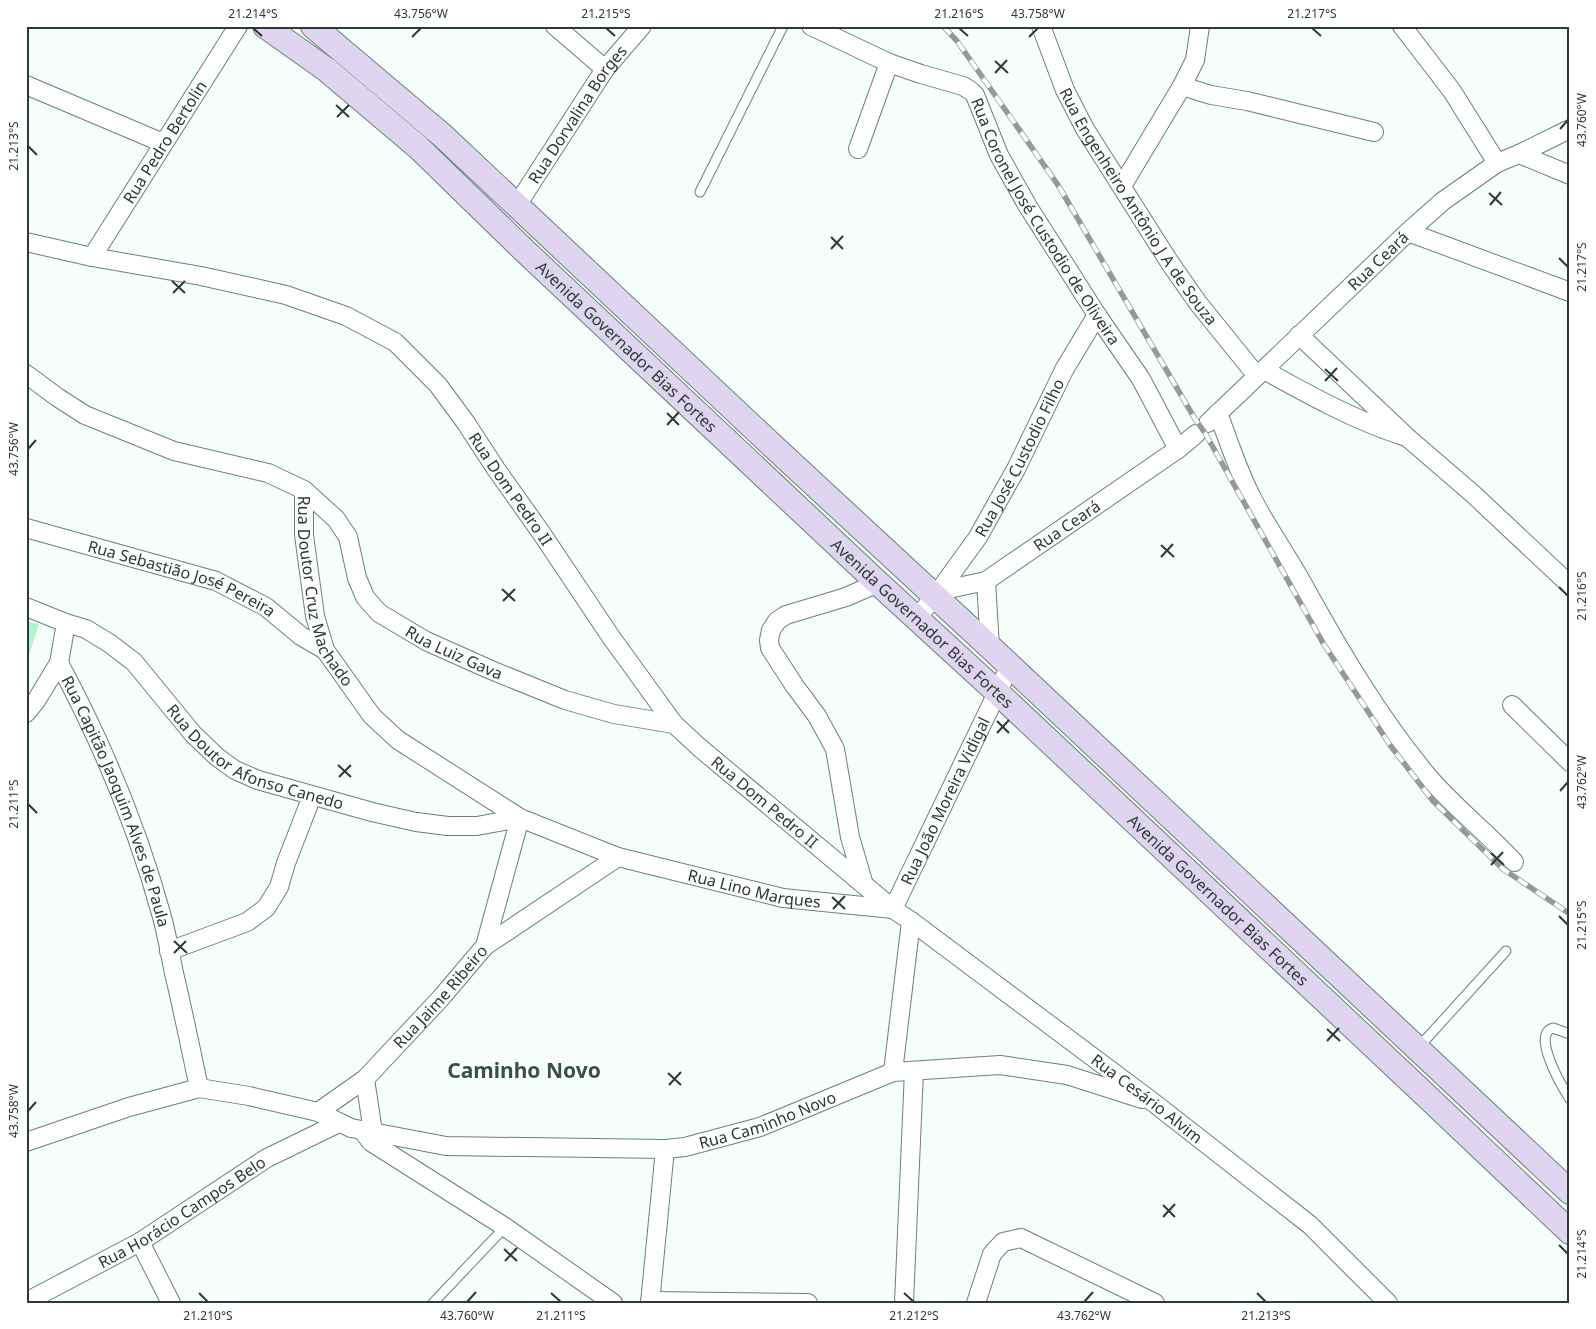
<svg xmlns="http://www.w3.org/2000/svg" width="1596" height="1329" viewBox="0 0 1596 1329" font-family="'Noto Sans',sans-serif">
<rect width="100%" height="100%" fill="#f7fdfa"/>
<path fill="#b4f2d4" d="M26 621 39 624 26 664Z"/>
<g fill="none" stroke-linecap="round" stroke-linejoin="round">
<g stroke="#668475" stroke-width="11">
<path id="lane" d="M700 192 783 26
M1570 1034 1553 1028C1531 1034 1562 1087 1570 1099
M1417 1049 1506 951
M433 1303 505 1227"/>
</g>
<g stroke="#668475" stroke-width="20">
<g id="street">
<path d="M555 26 605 69"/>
<path id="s1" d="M811 26 889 63 921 74 963 86 971 91 975 95 999 155 1027 205 1097 315 1141 379 1178 449"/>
<path id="s2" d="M1041 26 1065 90 1085 129 1170 263 1198 303 1257 376"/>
<path d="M1402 26 1452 91 1497 163"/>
<path d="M26 85 163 143"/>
<path d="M1182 86 1211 95 1247 101 1374 132"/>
<path d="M858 149 889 63"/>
<path d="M1519 154 1570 175"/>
<path d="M1122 186 1182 86 1195 60 1200 26"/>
<path id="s3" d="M517 205 605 69 642 26"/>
<path d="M1408 232 1570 292"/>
<path id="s4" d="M26 242 92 257 201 276 286 295 346 316 395 342 438 385 466 423 496 469 542 534 611 637 674 724 700 748 893 909 911 921 1154 1103 1310 1225 1388 1303"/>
<path id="s5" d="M92 257 238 26"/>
<path d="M1299 335 1408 438 1473 494 1570 585"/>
<path d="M1264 370C1309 395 1354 420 1403 436"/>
<path id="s6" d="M26 374 57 397 85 415 174 451 268 473 304 490 336 519 348 537 357 578 365 597 379 613 426 641 491 670 565 700 614 714 674 724"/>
<path d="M1218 413C1229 442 1238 471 1252 498 1267 528 1288 556 1304 586 1340 651 1378 716 1426 774 1452 806 1486 831 1514 862"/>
<path id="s7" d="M1208 423 1408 232 1443 201 1497 163 1519 154 1570 129"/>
<path id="s8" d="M304 490V535L315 616 325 650 372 716 398 740 520 818 618 857 783 898 893 909"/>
<path id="s9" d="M26 528 216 581 266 607 301 636 325 650"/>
<path d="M986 581 990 647"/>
<path id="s10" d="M939 591 986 581 1178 449 1196 434"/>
<path id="s11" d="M26 607 66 623 86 629 109 643 134 662 193 734 217 757 235 770 258 780 372 812 416 822 448 826H477L520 818"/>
<path id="s12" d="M917 618 939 591 978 537 1016 469 1064 370 1097 315"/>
<path id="s13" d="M59 663C102 743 138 829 162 917 167 935 170 954 174 973 183 1011 191 1050 199 1088"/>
<path d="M1512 705 1570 762"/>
<path d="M26 713 36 701 59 663 66 623"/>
<path d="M864 885 850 837 835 749 817 716 794 685 770 648 769 640 771 630 777 621 786 615 846 597 878 583"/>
<path id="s14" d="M893 909 1010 666"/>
<path d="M485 946 618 857"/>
<path d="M169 951 247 922 266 908 279 887 286 863 312 796"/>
<path d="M893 1072 911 921"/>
<path d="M365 1079 373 1132"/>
<path id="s15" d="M318 1112 365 1079 440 999 485 946 520 818"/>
<path d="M362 1130 371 1142 505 1227 613 1303"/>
<path id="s16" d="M26 1142 129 1107 199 1088 249 1096 318 1112 351 1128 446 1146 665 1149 685 1147 760 1127 893 1072 1000 1065 1067 1075 1142 1099"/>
<path d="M140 1242 171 1303"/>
<path d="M650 1301 808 1303"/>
<path id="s17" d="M26 1302 140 1242 267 1158 339 1123"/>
<path d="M650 1303 665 1149"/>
<path d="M904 1303 914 1071"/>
<path d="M976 1303 992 1254 1003 1242 1021 1238 1155 1303"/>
</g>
</g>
<g stroke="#668475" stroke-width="26">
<g id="secondary">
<path id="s18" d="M265 26 327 70 418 147 528 254 878 583 998 693 1418 1088 1570 1232"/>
<path d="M313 26 443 136 776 449 990 647 1570 1192"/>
</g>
</g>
<use href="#lane" stroke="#fff" stroke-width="9"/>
<use href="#street" stroke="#fff" stroke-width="18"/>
<use href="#secondary" stroke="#dfd5f1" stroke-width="24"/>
<g stroke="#929b96" stroke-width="5.5">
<path id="rail" d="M943 26 957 41 1058 185 1195 419 1205 433 1323 643 1390 745 1433 801 1503 869 1570 914"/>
</g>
<use href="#rail" stroke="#fff" stroke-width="4" stroke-dasharray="11" stroke-linecap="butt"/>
</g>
<path fill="none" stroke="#2d3933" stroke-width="2" d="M253 28 262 36M606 28 615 36M959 28 968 36M1312 28 1321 36M412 37 421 28M1029 37 1038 28M995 61 1008 73M995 73 1007 60M336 105 349 117M337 117 349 105M1560 129 1568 120M28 146 37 155M1489 193 1502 205M1490 205 1501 192M831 237 843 249M831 249 843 236M1559 258 1568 267M172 281 185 293M173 293 185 281M1325 369 1338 381M1325 381 1337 368M667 413 679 425M667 425 679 412M28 449 36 440M1161 545 1174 557M1161 557 1173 544M1559 587 1568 596M502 589 515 601M503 601 515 589M997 721 1009 733M997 733 1009 720M338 765 351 777M339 777 351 765M1560 791 1568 782M28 804 37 813M1491 853 1504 865M1491 865 1503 852M832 897 845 909M833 909 845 896M1559 916 1568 925M174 941 187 953M174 953 186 941M1327 1029 1340 1041M1327 1041 1339 1028M668 1073 681 1085M669 1085 681 1072M28 1111 36 1102M1163 1205 1175 1217M1163 1217 1175 1204M1559 1245 1568 1254M504 1249 517 1261M505 1261 517 1248M199 1293 208 1302M551 1293 561 1302M904 1293 914 1302M1257 1293 1266 1302M467 1302 476 1292M1084 1302 1093 1292"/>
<g text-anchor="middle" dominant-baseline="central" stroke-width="4" stroke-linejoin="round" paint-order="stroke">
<g font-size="16" fill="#2d3933" stroke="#fff">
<text stroke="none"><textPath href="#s3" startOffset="109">Rua Dorvalina Borges</textPath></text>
<text stroke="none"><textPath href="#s5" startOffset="136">Rua Pedro Bertolin</textPath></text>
<text stroke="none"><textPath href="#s2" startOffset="206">Rua Engenheiro Antônio J A de Souza</textPath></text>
<text stroke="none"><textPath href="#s1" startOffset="324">Rua Coronel José Custodio de Oliveira</textPath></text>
<text stroke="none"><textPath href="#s7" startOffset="235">Rua Ceará</textPath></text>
<text stroke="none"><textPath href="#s18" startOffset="484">Avenida Governador Bias Fortes</textPath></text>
<text stroke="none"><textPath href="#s12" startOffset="191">Rua José Custodio Filho</textPath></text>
<text stroke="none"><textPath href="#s4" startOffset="572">Rua Dom Pedro II</textPath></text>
<text stroke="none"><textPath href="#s10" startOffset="146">Rua Ceará</textPath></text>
<text stroke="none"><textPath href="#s9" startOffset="164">Rua Sebastião José Pereira</textPath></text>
<text stroke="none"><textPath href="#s8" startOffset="105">Rua Doutor Cruz Machado</textPath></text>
<text stroke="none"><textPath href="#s18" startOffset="889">Avenida Governador Bias Fortes</textPath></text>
<text stroke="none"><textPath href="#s6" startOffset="538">Rua Luiz Gava</textPath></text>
<text stroke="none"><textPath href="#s11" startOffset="282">Rua Doutor Afonso Canedo</textPath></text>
<text stroke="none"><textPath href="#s14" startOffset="120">Rua João Moreira Vidigal</textPath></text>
<text stroke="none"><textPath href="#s13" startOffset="150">Rua Capitão Jaoquim Alves de Paula</textPath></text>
<text stroke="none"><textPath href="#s4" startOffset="978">Rua Dom Pedro II</textPath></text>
<text stroke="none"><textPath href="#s8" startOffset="669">Rua Lino Marques</textPath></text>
<text stroke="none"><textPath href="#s18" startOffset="1294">Avenida Governador Bias Fortes</textPath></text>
<text stroke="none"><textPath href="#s15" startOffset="169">Rua Jaime Ribeiro</textPath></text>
<text stroke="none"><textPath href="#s4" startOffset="1462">Rua Cesário Alvim</textPath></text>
<text stroke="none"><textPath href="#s16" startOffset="762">Rua Caminho Novo</textPath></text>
<text stroke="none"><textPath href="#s17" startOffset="180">Rua Horácio Campos Belo</textPath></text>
</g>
<g font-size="21" font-weight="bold" fill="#375345" stroke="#fff">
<text x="524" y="1070">Caminho Novo</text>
</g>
</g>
<rect width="1596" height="1329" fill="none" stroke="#ffffff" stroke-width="55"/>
<rect x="28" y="28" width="1540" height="1274" fill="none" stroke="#2d3933" stroke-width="2"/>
<g font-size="12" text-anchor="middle" fill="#2d3933">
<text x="253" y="18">21.214°S</text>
<text x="421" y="18">43.756°W</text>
<text x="606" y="18">21.215°S</text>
<text x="959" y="18">21.216°S</text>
<text x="1038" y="18">43.758°W</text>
<text x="1312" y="18">21.217°S</text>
<text transform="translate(1582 120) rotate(-90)" y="4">43.760°W</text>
<text transform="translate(14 146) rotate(-90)" y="4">21.213°S</text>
<text transform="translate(1582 267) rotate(-90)" y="4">21.217°S</text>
<text transform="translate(14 449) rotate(-90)" y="4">43.756°W</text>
<text transform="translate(1582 596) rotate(-90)" y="4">21.216°S</text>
<text transform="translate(1582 782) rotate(-90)" y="4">43.762°W</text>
<text transform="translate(14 804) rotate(-90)" y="4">21.211°S</text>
<text transform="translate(1582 925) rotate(-90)" y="4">21.215°S</text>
<text transform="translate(14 1111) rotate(-90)" y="4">43.758°W</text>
<text transform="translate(1582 1254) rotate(-90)" y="4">21.214°S</text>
<text x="208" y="1320">21.210°S</text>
<text x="467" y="1320">43.760°W</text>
<text x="561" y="1320">21.211°S</text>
<text x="914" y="1320">21.212°S</text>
<text x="1084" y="1320">43.762°W</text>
<text x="1266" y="1320">21.213°S</text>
</g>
</svg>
